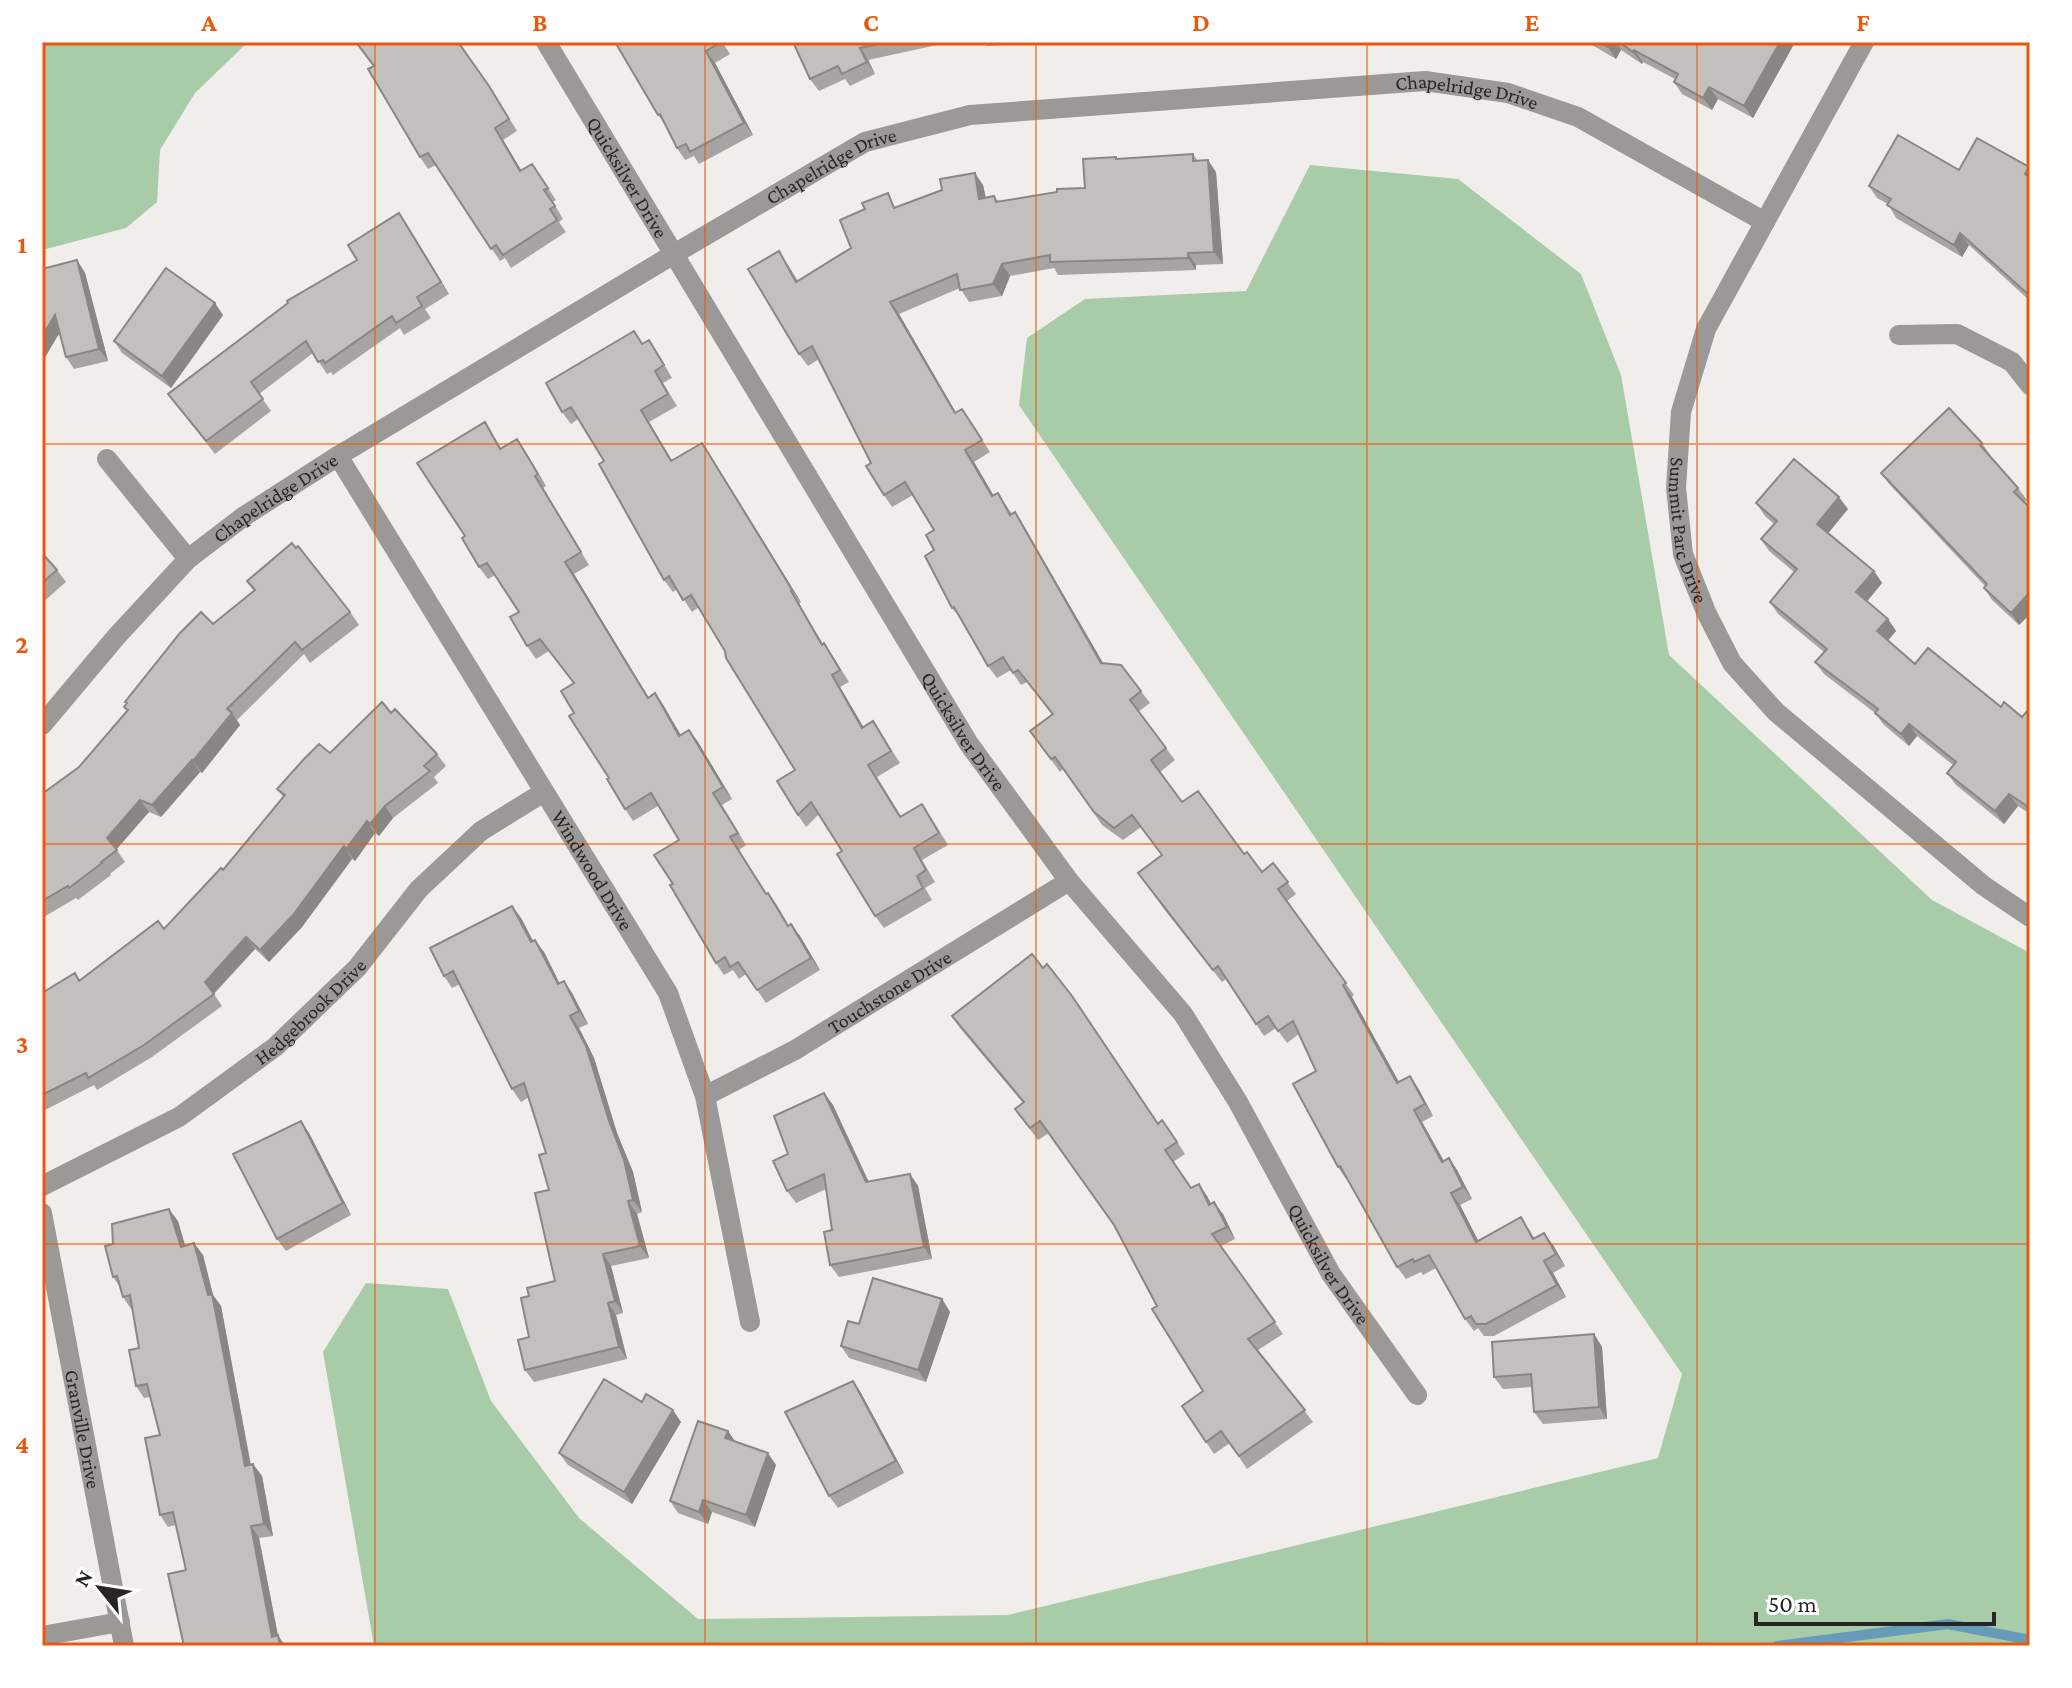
<svg xmlns="http://www.w3.org/2000/svg" width="2072" height="1688" viewBox="0 0 2072 1688" font-family="'Crimson Pro',serif">
<rect width="100%" height="100%" fill="#f0edea"/>
<path fill="#a8cba8" d="M42 42H248L195 93 160 150 157 202 126 228 42 250Z
M1310 165 1458 179 1581 274 1621 375 1669 655 1932 900 2030 953V1646H374L323 1352 366 1283 448 1289 491 1401 579 1518 698 1619 1008 1615 1658 1458 1682 1374 1019 405 1027 338 1085 299 1246 291Z"/>
<g fill="none" stroke-linecap="round" stroke-linejoin="round">
<path stroke="#679bb8" stroke-width="10" d="M1777 1646 1948 1624 2030 1640"/>
<g stroke="#9a9997" stroke-width="20">
<path id="s1" d="M546 42 969 744 1069 881 1183 1014 1238 1102 1331 1274 1417 1395"/>
<path id="s2" d="M1864 42 1706 329 1681 412 1676 488 1683 554 1706 612 1732 663 1776 712 1984 886 2030 917"/>
<path d="M1899 335 1957 334 2012 362 2030 385"/>
<path id="s3" d="M338 456 668 993 705 1096 750 1322"/>
<path d="M107 459 188 559"/>
<path id="s4" d="M42 725 116 637 188 559 243 517 338 456 674 254 865 142 970 115 1425 81 1508 93 1578 117 1765 222"/>
<path id="s5" d="M705 1096 795 1050 1069 881"/>
<path id="s6" d="M42 1186 179 1117 275 1047 357 968 419 889 481 831 544 792"/>
<path id="s7" d="M42 1213 124 1646"/>
<path d="M42 1636 120 1622"/>
</g>
</g>
<path fill="#a9a4a3" d="M355 42H459L497 98 517 131 503 140 521 171 540 176 556 200 553 202 563 219 559 222 566 232 511 268 505 258 500 261 436 165 428 169 420 157 373 66Z
M615 42H722L730 54 715 63 753 135 699 164 694 156 685 160 677 148 667 127 658 115Z
M793 42H951L868 60 875 74 850 86 845 79 819 91 810 79Z
M984 42H1021V44L987 46Z
M1587 42H1793L1794 44 1753 118 1718 99 1712 110 1682 94 1674 82 1675 79 1643 62 1642 64 1621 50 1616 59Z
M1193 154 1198 161 1216 172 1223 264 1196 265V270L1058 275 1054 268 1010 276 1002 296 969 302 960 288 899 314 956 413 962 409 990 452 974 462 993 495 1006 505 1012 514 1015 512 1023 525 1103 663 1121 665 1150 703 1138 712 1175 760 1160 772 1182 802 1244 854 1262 872 1273 863 1296 894 1287 901 1354 995 1352 997 1399 1082 1418 1088 1433 1116 1422 1122 1444 1161 1449 1158 1457 1170 1472 1199 1460 1205 1478 1241 1529 1229 1534 1238 1544 1233 1553 1245 1565 1266 1553 1273 1566 1297 1494 1336H1484L1478 1328 1474 1331 1465 1319 1436 1268 1423 1275 1421 1272 1406 1279 1397 1267 1347 1178 1346 1179 1338 1167 1316 1071 1299 1034 1287 1043 1276 1028 1264 1036 1226 979 1222 982 1167 913 1138 873 1162 855 1141 827 1123 840 1102 825 1063 769 1060 772 1030 731 1052 715 1027 682 1021 685 1011 670 997 678 988 666 961 619 952 608 934 550V530L913 495 892 507 884 495 871 463 819 359 808 366 799 354 787 263 798 281 851 248 865 209 897 207 983 185 986 197 994 196 999 202 1085 188 1117 159Z
M2030 169V301L1969 245 1962 257 1896 218 1888 204 1877 198 1869 186 1959 170Z
M407 225 449 294 425 309 431 318 404 335 400 328 333 375 331 372 327 374 313 353 259 394 271 411 215 454 168 394Z
M77 260 85 273 108 361 74 369 66 357 59 333 44 359Z
M223 315 171 388 122 353 114 341Z
M643 344 657 352 672 378 663 383 677 406 649 422 672 460 702 443 790 585 801 602 799 604 823 644 832 655 849 682 840 687 864 728 873 721 900 763 877 777 901 816H930L948 845 922 860 935 882 925 888 932 900 884 928 875 916 842 851 819 814 806 827 798 815 795 770 699 607 692 612 677 589 673 592 664 580 604 461 578 419 571 424 562 412Z
M485 422 501 448 525 451 546 486 543 488 589 565 574 574 648 698 655 693 681 735 689 730 698 742 732 799 722 805 746 845 739 850 767 894 768 893 777 905 789 926 800 936 820 970 766 1003 746 974 739 979 733 970 724 975 716 963 673 884 679 840 658 806 633 821 625 809 574 713V683L549 651 536 659 527 646 519 612 495 575 488 579 479 567 465 536Z
M1982 443 1990 455V456L2018 488 2027 500 2024 503 2030 508V614L2019 625 1992 600 1984 588 1985 586 1890 485 1881 473Z
M1756 503 1848 509 1828 533 1874 571 1882 583 1867 601 1888 619 1896 631 1888 640 1915 664 2001 707 2022 717 2030 712V814L2018 806 2004 824 1956 785 1947 773 1953 765 1917 736 1909 746 1884 725 1875 713 1824 674 1815 662 1824 652 1778 614 1770 602 1794 572 1769 551 1761 539 1774 524 1765 516Z
M42 553 57 570 66 582 42 603Z
M247 581 350 612 359 625 310 663 304 654 237 720 240 725 202 773 200 772 161 817 149 812 116 849 125 862 110 874 111 875 78 900 76 898 42 918V794L79 767 127 711 124 707 213 624 254 591Z
M391 713 437 754 446 766 434 777 438 783 393 818 379 836 375 833 355 861 352 859 302 927 269 962 255 949 214 994 222 1006 152 1057 97 1090 94 1085 45 1110 42 1106V993L75 973 80 980 164 929 223 870 283 797 277 789 330 753Z
M512 906 521 918 533 941 544 952 559 983 564 981 572 993 588 1024 579 1028 594 1058 617 1133 633 1172 642 1212 637 1214 649 1258 611 1266 623 1313 616 1315 627 1359 534 1382 525 1370 529 1337V1296L555 1281 546 1153 529 1097 521 1102 512 1089 460 984 452 988 444 976Z
M952 1016 1158 1123 1171 1132 1185 1154 1173 1162 1191 1188 1207 1196 1211 1204 1223 1214 1235 1239 1221 1246 1283 1334 1258 1350 1313 1422 1247 1469 1230 1443 1214 1454 1182 1406 1203 1391 1114 1225 1049 1133 1038 1140 1015 1109 1023 1103 960 1028Z
M824 1093 833 1105 869 1182 910 1174 918 1186 932 1259 839 1277 830 1265 832 1230 826 1189 796 1203 787 1191 788 1154Z
M309 1133 351 1215 286 1251 277 1239Z
M178 1221 185 1246 203 1255 213 1295 221 1306 251 1465 262 1476 273 1536 259 1538 278 1636 285 1646H184L186 1570 176 1525 168 1527 160 1515V1435L151 1397 144 1398 136 1386 139 1348 133 1309H131L123 1297 120 1287 113 1277Z
M942 1299 950 1312 926 1382 849 1358 841 1346 859 1324Z
M1594 1334 1602 1347 1607 1419 1543 1424 1534 1412 1532 1387 1503 1389 1494 1377Z
M853 1381 861 1393 904 1473 838 1508 829 1496Z
M642 1402 681 1422 632 1504 568 1465 559 1453Z
M728 1431 735 1441 776 1465 755 1527 712 1512 708 1524 678 1513 670 1501Z"/>
<path fill="#898684" d="M1611 42H1616L1621 50 1616 59 1608 47Z
M1780 42H1793L1794 44 1753 118 1744 106Z
M860 48 868 60 875 74 867 62Z
M1634 50 1643 62 1642 64 1633 52Z
M706 51 715 63 753 135 744 123Z
M1709 87 1718 99 1712 110 1703 98Z
M495 128 503 140 529 183 520 171Z
M1208 160 1216 172 1223 264 1214 252Z
M2029 167 2030 169V181L2025 174Z
M975 173 983 185 988 211 979 199Z
M399 213 407 225 449 294 441 282Z
M1960 233 1969 245 1962 257 1954 245Z
M1188 253 1196 265V270L1188 258Z
M77 260 85 273 108 361 99 349Z
M1002 264 1010 276 1002 296 993 284Z
M890 302 899 314 963 425 955 413Z
M215 303 223 315 171 388 162 376Z
M55 315 63 327 44 359 42 357V336Z
M517 439 525 451 546 486 538 474Z
M702 443 710 455 801 602 792 590Z
M965 450 974 462 1001 508 992 496Z
M1839 497 1848 509 1826 536 1817 524Z
M1015 512 1023 525 1110 675 1101 663Z
M565 562 574 574 656 710 648 698Z
M1874 571 1882 583 1865 604 1856 592Z
M791 591 799 604 830 657 822 645Z
M2030 592V614L2019 625 2011 613Z
M1888 619 1896 631 1886 643 1877 631Z
M832 675 840 687 871 740 862 728Z
M655 693 664 706 688 748 679 736Z
M232 713 240 725 202 773 193 761Z
M1909 724 1917 736 1909 746 1901 734Z
M689 730 698 742 732 799 723 787Z
M192 760 200 772 161 817 152 805Z
M2009 794 2018 806 2004 824 1995 811Z
M140 800 149 812 116 850 107 838Z
M385 806 393 818 379 836 370 824Z
M367 821 375 833 355 861 346 849Z
M344 846 352 859 302 927 269 962 260 950Z
M512 906 521 918 540 954 531 942Z
M791 924 800 936 820 970 811 958Z
M246 937 255 949 213 994 205 982Z
M535 940 544 952 566 996 558 984Z
M564 981 572 993 588 1024 579 1011Z
M1343 985 1352 997 1406 1095 1397 1083Z
M570 1016 579 1028 594 1058 617 1133 633 1172 642 1212 633 1200 609 1121Z
M1410 1076 1418 1088 1433 1116 1425 1104Z
M824 1093 833 1105 874 1194 866 1182Z
M1414 1110 1422 1122 1451 1174 1442 1162Z
M301 1121 309 1133 351 1215 343 1203Z
M1449 1158 1457 1170 1472 1199 1463 1187Z
M910 1174 918 1186 932 1259 924 1247Z
M1199 1184 1207 1196 1218 1217 1209 1205Z
M1451 1193 1460 1205 1485 1254 1476 1242Z
M628 1201 637 1214 649 1258 640 1246Z
M1214 1202 1223 1214 1235 1239 1227 1227Z
M169 1209 178 1221 189 1259 181 1247Z
M1544 1233 1553 1245 1565 1266 1556 1254Z
M194 1243 203 1255 213 1295 221 1306 253 1478 245 1466 208 1295Z
M603 1254 611 1266 623 1313 615 1301Z
M1544 1261 1553 1273 1566 1297 1557 1285Z
M942 1299 950 1312 926 1382 918 1370Z
M608 1303 616 1315 627 1359 619 1347Z
M1594 1334 1602 1347 1607 1419 1599 1407Z
M853 1381 861 1393 904 1473 896 1461Z
M673 1410 681 1422 632 1504 624 1492Z
M728 1431 736 1443 725 1438Z
M768 1453 776 1465 755 1527 746 1515Z
M253 1464 262 1476 273 1536 264 1524Z
M703 1500 712 1512 708 1524 699 1512Z
M42 1519 45 1541 42 1536Z
M251 1526 259 1538 280 1646 272 1637Z
M278 1635 285 1646H280Z"/>
<path fill="#c4bfbd" stroke="#898684" stroke-width="2" d="M356 42H458L489 86 509 119 495 128 520 171 532 164 548 188 544 190 555 206 550 209 557 220 503 255 496 245 491 249 428 153 420 157 368 69 374 66Z
M615 42H721L706 51 744 123 690 152 686 144 677 148 660 114 658 115Z
M793 42H887L860 48 867 62 842 74 838 66 810 79Z
M1600 42H1611L1608 47Z
M1619 42H1780L1744 106 1709 87 1703 98 1674 82 1678 74 1634 50 1633 52Z
M1898 135 1959 170 1977 138 2029 167 2025 174 2030 178V296L1960 233 1954 245 1887 205 1891 199 1869 186Z
M1193 154V161L1208 160 1214 252 1188 253V258L1050 262V255L1002 264 993 284 960 290 957 274 890 302 955 413 962 409 982 440 965 450 992 496 998 493 1010 515 1015 512 1101 663 1121 665 1141 691 1130 700 1166 748 1151 760 1182 802 1198 791 1244 854 1247 852 1262 872 1273 863 1288 882 1278 889 1346 983 1343 985 1397 1083 1410 1076 1425 1104 1414 1110 1442 1162 1449 1158 1463 1187 1451 1193 1476 1242 1521 1217 1533 1239 1544 1233 1556 1254 1544 1261 1557 1285 1486 1324H1476L1471 1316 1465 1319 1429 1255 1414 1262 1413 1259 1397 1267 1340 1166 1338 1167 1293 1084 1316 1071 1293 1021 1278 1031 1268 1016 1256 1024 1218 966 1213 970 1138 873 1162 855 1132 815 1114 828 1094 812 1055 757 1051 759 1030 731 1053 714 1018 670 1013 673 1003 657 988 666 954 607 952 608 925 556 934 550 926 535 934 530 905 482 884 495 866 466 871 463 812 346 799 354 748 269 779 251 796 282 851 248 840 220 865 209 862 203 888 193 894 208 942 190 940 179 975 173 979 199 994 196 996 202 1057 192V189L1085 188 1083 159 1116 157V159Z
M399 213 441 282 417 297 422 306 396 323 392 316 325 363 323 360 318 362 306 341 251 382 263 399 206 441 168 394 288 303 287 301 357 260 348 245Z
M77 260 99 349 66 357 55 315 42 336V269Z
M166 268 215 303 162 376 114 341Z
M634 331 642 344 649 340 664 365 655 371 668 394 641 410 671 461 702 443 782 573 792 590 791 591 822 645 824 643 840 670 832 675 862 728 873 721 891 751 868 765 900 817 922 804 939 833 914 848 926 870 917 876 923 888 875 916 837 854 842 851 811 802 798 815 777 781 795 770 726 658 725 651 691 595 683 600 669 576 664 580 599 464 604 461 571 407 562 412 546 383Z
M1949 408 1982 443 1980 445 2018 488 2014 492 2030 508V592L2011 613 1984 588 1987 584 1881 473Z
M485 422 500 449 517 439 538 474 535 476 581 552 565 562 648 698 655 693 679 736 689 730 723 787 713 793 738 833 730 837 766 894 768 893 788 926 791 924 811 958 757 990 738 962 730 967 725 957 716 963 670 885 673 884 654 855 679 840 651 793 625 809 607 779 609 778 569 716 574 713 561 691 574 683 540 639 527 646 510 617 519 612 487 563 479 567 462 538 465 536 417 463Z
M1794 459 1839 497 1817 524 1874 571 1856 592 1888 619 1877 631 1915 664 1928 648 2001 707 2004 702 2022 717 2028 710 2030 712V808L2009 794 1995 811 1947 773 1956 762 1909 724 1901 734 1875 713 1878 709 1815 662 1827 649 1770 602 1797 569 1761 539 1777 521 1756 503Z
M292 543 296 548 298 546 350 612 302 650 295 642 227 709 232 713 193 761 192 760 152 805 140 800 107 838 117 850 101 862 102 863 69 888 68 886 42 901V794L79 767 128 710 124 707 127 703 125 702 180 633 201 612 213 624 255 590 247 581Z
M42 553 57 570 42 583Z
M382 702 391 713 395 709 437 754 424 766 430 771 385 806 370 824 367 821 346 849 344 846 293 915 260 950 246 937 205 982 214 994 144 1045 88 1078 86 1073 42 1095V993L75 973 79 981 158 921 164 929 221 868 223 870 285 795 277 789 304 759 319 744 330 753Z
M512 906 531 942 535 940 558 984 564 981 579 1011 570 1016 586 1046 609 1121 624 1160 633 1200 628 1201 640 1246 603 1254 615 1301 608 1303 619 1347 525 1370 518 1340 529 1337 521 1298 529 1296 527 1288 555 1281 535 1193 549 1190 539 1155 546 1153 524 1083 512 1089 453 971 444 976 430 948Z
M1032 954 1043 968 1047 964 1072 996 1158 1124 1162 1120 1177 1142 1165 1150 1191 1188 1199 1184 1209 1205 1214 1202 1227 1227 1212 1234 1275 1322 1248 1339 1305 1410 1239 1456 1221 1431 1206 1442 1182 1406 1203 1391 1152 1309 1157 1306 1114 1225 1040 1121 1030 1128 1015 1109 1024 1102 952 1016Z
M824 1093 866 1182 910 1174 924 1247 830 1265 824 1232 832 1230 824 1174 787 1191 773 1161 788 1154 774 1116Z
M301 1121 343 1203 277 1239 233 1154Z
M169 1209 181 1247 194 1243 208 1295 212 1294 245 1466 253 1464 264 1524 251 1526 272 1637 278 1635 280 1646H184L168 1574 186 1570 173 1512 160 1515 145 1438 160 1435 147 1384 136 1386 129 1350 139 1348 130 1295 123 1297 117 1276 113 1277 105 1246 113 1244 112 1224Z
M873 1278 942 1299 918 1370 841 1346 848 1321 859 1324Z
M1594 1334 1599 1407 1534 1412 1531 1374 1494 1377 1492 1342Z
M604 1379 642 1402 646 1394 673 1410 624 1492 559 1453Z
M853 1381 896 1461 829 1496 785 1412Z
M698 1421 728 1431 725 1438 768 1453 746 1515 703 1500 699 1512 670 1501Z"/>
<path fill="none" stroke="#e8590c" stroke-width="2" stroke-opacity="0.55" d="M375 42V1646M705 42V1646M1036 42V1646M1367 42V1646M1697 42V1646M42 444H2030M42 844H2030M42 1244H2030"/>
<g text-anchor="middle" dominant-baseline="central" stroke-width="6" stroke-linejoin="round" paint-order="stroke">
<g font-size="20" fill="#272625" stroke="#fff">
<text stroke="none"><textPath href="#s4" startOffset="1624">Chapelridge Drive</textPath></text>
<text stroke="none"><textPath href="#s4" startOffset="976">Chapelridge Drive</textPath></text>
<text stroke="none"><textPath href="#s1" startOffset="158">Quicksilver Drive</textPath></text>
<text stroke="none"><textPath href="#s4" startOffset="328">Chapelridge Drive</textPath></text>
<text stroke="none"><textPath href="#s2" startOffset="534">Summit Parc Drive</textPath></text>
<text stroke="none"><textPath href="#s1" startOffset="806">Quicksilver Drive</textPath></text>
<text stroke="none"><textPath href="#s3" startOffset="486">Windwood Drive</textPath></text>
<text stroke="none"><textPath href="#s5" startOffset="212">Touchstone Drive</textPath></text>
<text stroke="none"><textPath href="#s6" startOffset="322">Hedgebrook Drive</textPath></text>
<text stroke="none"><textPath href="#s1" startOffset="1454">Quicksilver Drive</textPath></text>
<text stroke="none"><textPath href="#s7" startOffset="220">Granville Drive</textPath></text>
</g>
</g>
<rect width="2072" height="1688" fill="none" stroke="#ffffff" stroke-width="88"/>
<g transform="translate(100 1588) rotate(300)" stroke="#ffffff" stroke-width="6" paint-order="stroke">
<path d="M0-6L14 30L0 20L-14 30Z" fill="#272625"/>
<text y="-12" font-size="22" font-weight="bold" text-anchor="middle" fill="#272625">N</text>
</g>
<path d="M1756 1612v12h238v-12" fill="none" stroke="#272625" stroke-width="4"/>
<text x="1768" y="1612" font-size="24" fill="#272625" stroke="#ffffff" stroke-width="6" paint-order="stroke">50 m</text>
<rect x="44" y="44" width="1984" height="1600" fill="none" stroke="#e8590c" stroke-width="3"/>
<g font-size="26" text-anchor="middle" font-weight="bold" fill="#e8590c">
<text x="209" y="31">A</text>
<text x="540" y="31">B</text>
<text x="871" y="31">C</text>
<text x="1201" y="31">D</text>
<text x="1532" y="31">E</text>
<text x="1863" y="31">F</text>
<text x="22" y="253">1</text>
<text x="22" y="653">2</text>
<text x="22" y="1053">3</text>
<text x="22" y="1453">4</text>
</g>
</svg>
